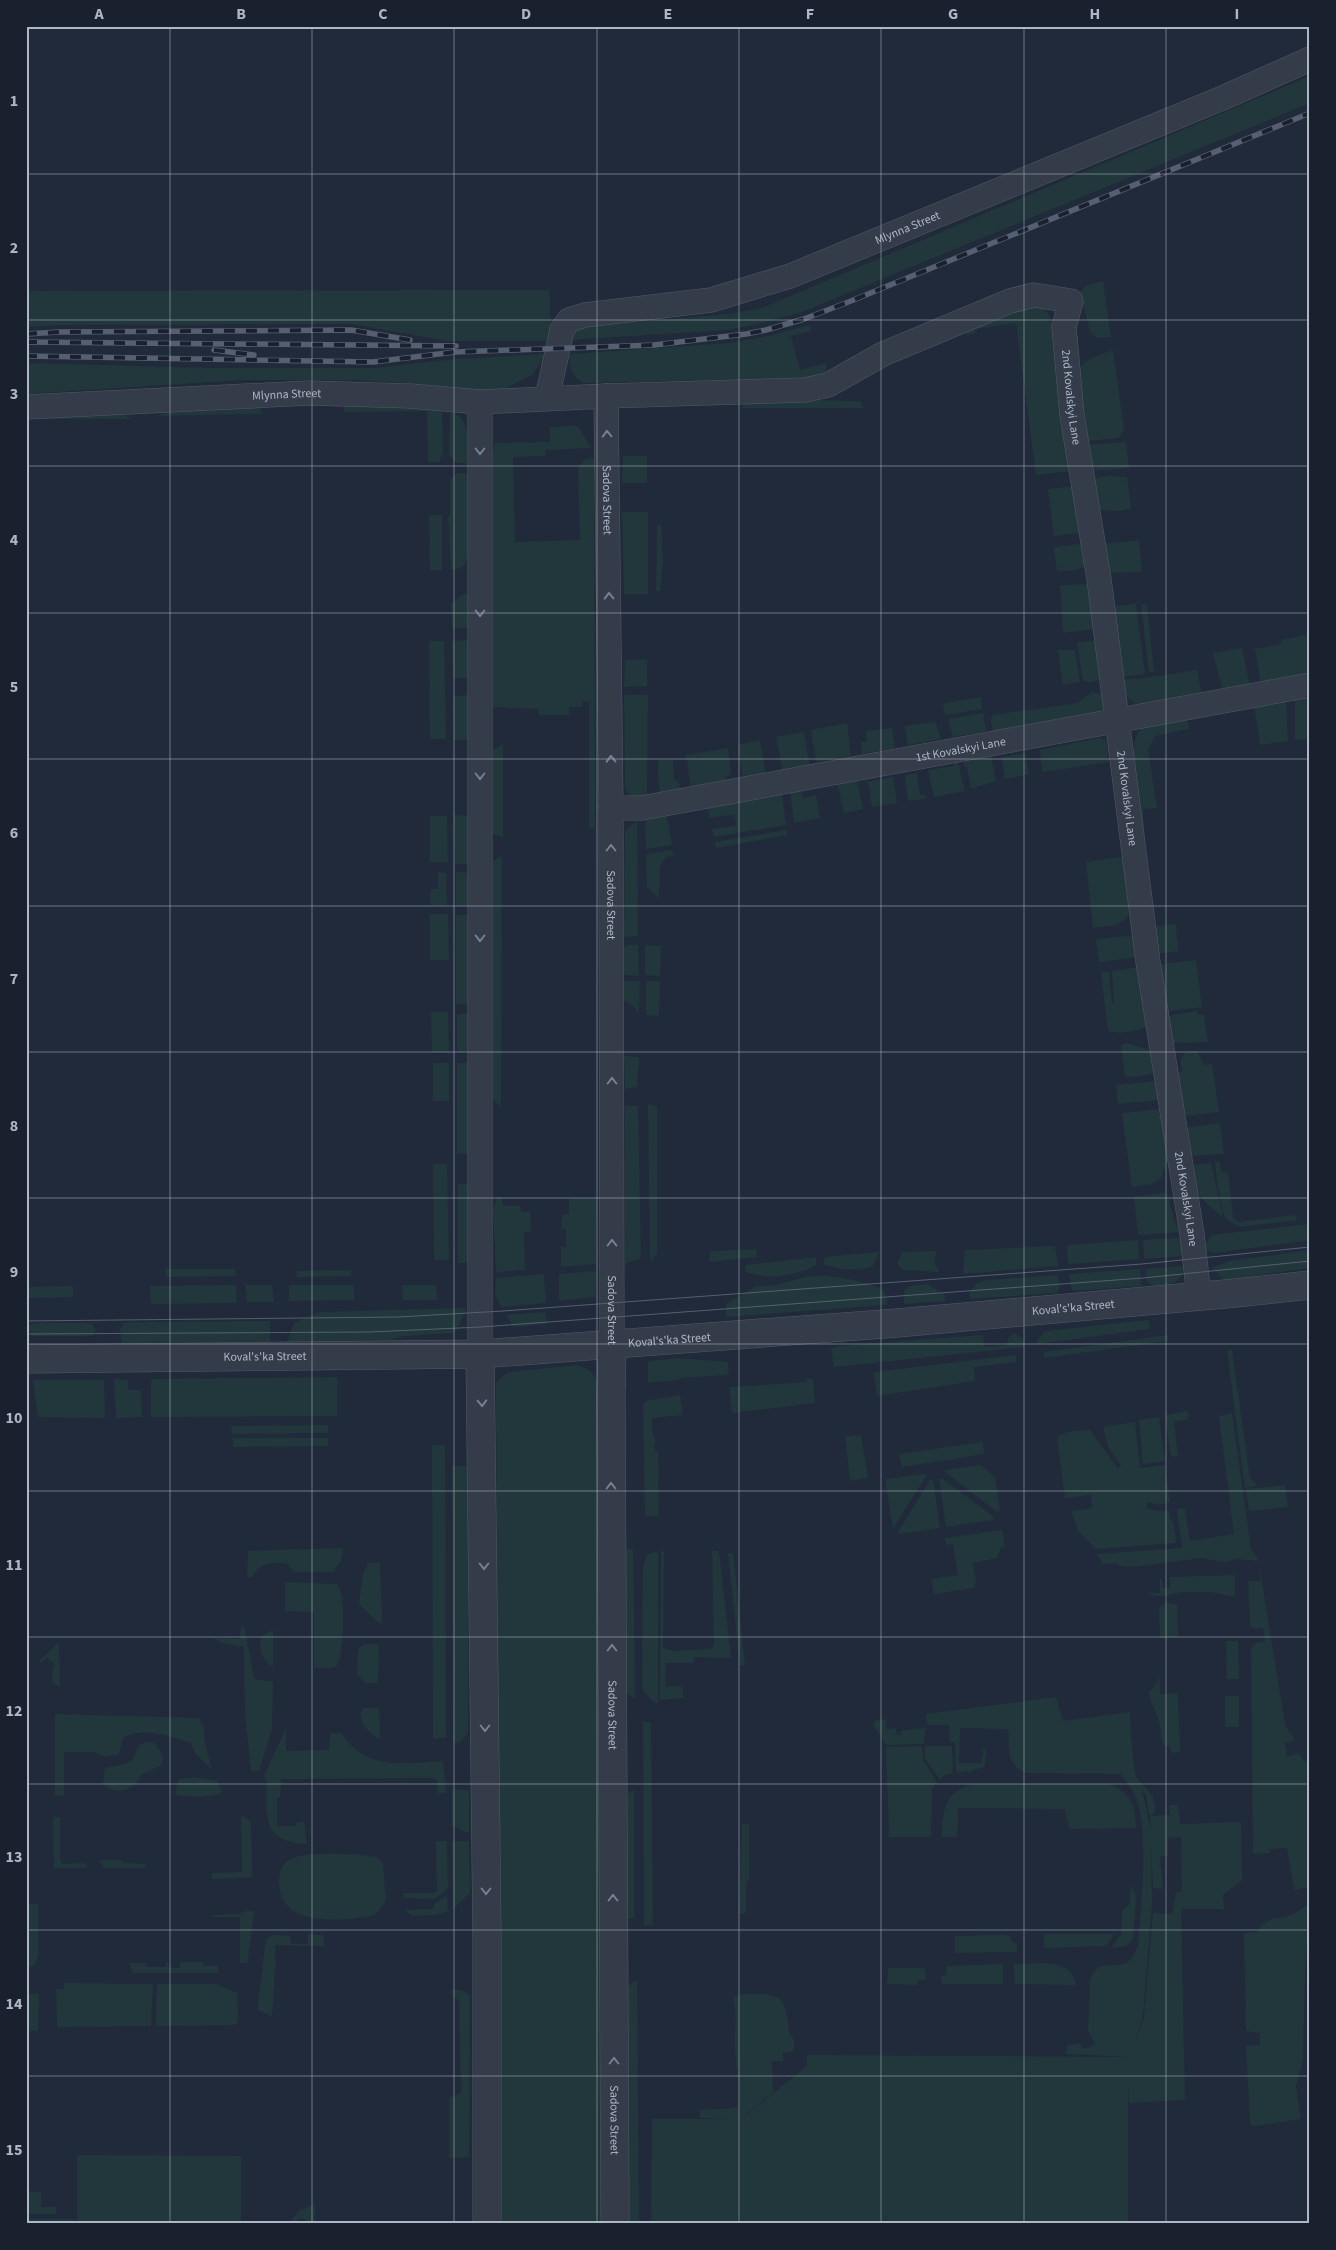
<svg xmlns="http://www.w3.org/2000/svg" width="1336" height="2250" viewBox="0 0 1336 2250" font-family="'Source Sans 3',sans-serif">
<rect width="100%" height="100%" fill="#202a3a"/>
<path fill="#22373b" d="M1310 76V103L802 312 763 323 727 330 569 340 572 332 579 327 728 314 762 308Z
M1103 281 1111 337 1097 338 1090 332 1080 292 1087 285Z
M549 290 552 341H447L351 324 59 325 26 327V291Z
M1026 305 1042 306 1051 318 1072 471 1036 475 1016 323 975 329V333L965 336 967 331Z
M809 325 811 331 791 336 800 370 827 363 825 373 805 378 584 383C571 376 570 368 569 354L728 343 768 336Z
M1113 350 1124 429 1119 438 1086 441C1083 423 1070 379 1082 365 1089 357 1103 354 1113 350Z
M546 354 532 375 506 388 479 391 410 383 352 380H243L26 394V363L213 368H374L456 359Z
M743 399 860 401 864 408H743Z
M259 402 262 414 156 416 170 412Z
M343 403 442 410 443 452 439 462H428L427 411 344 412Z
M450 410C473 422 467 439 467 463H457L449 456Z
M116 411 131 419H26V414Z
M578 426 591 448 545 450V456L513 457 515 542 580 540 578 468 585 459 594 458 595 829 589 828V702L582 701V707H569V715H539L538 709 493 707V453L495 443 550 442V427Z
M1126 442 1129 468 1091 471 1087 445Z
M623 456H647V483H622Z
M457 473H468V558C465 567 460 569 451 570L448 516H450V480Z
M1109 476 1127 477 1131 509 1119 511 1098 510 1093 478Z
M1074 486 1082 532 1054 536 1048 489Z
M622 512H648V594H624Z
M429 515H442V570H430Z
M657 525H661L663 563 660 591H656Z
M1139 540 1142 572 1107 573 1104 544Z
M1079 544 1085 545 1088 565 1076 570 1057 571 1054 547Z
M1091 584V612L1094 629 1063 633 1060 585Z
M465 593 469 595 468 628H452L451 604Z
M1136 604 1145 674 1120 677 1111 606Z
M1141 605H1147L1154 672H1149Z
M1310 634V675L1261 685 1255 649 1281 644V640Z
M468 640 469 678H453L452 641Z
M1098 640 1103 679 1088 683V681H1083L1077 642Z
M429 641H444L446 739H430Z
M1242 648 1250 687 1223 691 1213 653Z
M1058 650H1075L1080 682 1063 685Z
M647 659V686L624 687 625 660Z
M1197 670 1202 695C1191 697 1147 707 1139 704 1127 701 1123 690 1120 680L1145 678Z
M1092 692 1104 694V707L1100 712 994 734 991 721 992 715 1078 703Z
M469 695V740H454L453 696Z
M624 695H648L647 796C636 798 630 799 625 788Z
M1310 696V736L1309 739 1295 740V698Z
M981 697 982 709 945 715 943 704Z
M1286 700 1288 741 1260 745 1254 706Z
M983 713 986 731 953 737 948 719Z
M1187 717 1189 729 1155 736 1148 749 1157 808 1143 809 1145 842C1141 818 1122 745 1142 728 1154 719 1173 719 1187 717Z
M935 722 941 739 908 745 905 726Z
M847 723 851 756 816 762 811 730Z
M892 728 895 748 862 754 861 742 867 741 866 731Z
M804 732 810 768 783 773 776 737Z
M1100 738 1106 741 1109 762 1042 772 1040 750Z
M760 740 766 775 743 779 738 745Z
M503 745V837L493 834V750Z
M728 748 731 775 725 776 726 782 691 788 686 755Z
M1025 753 1029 774 1005 779 1002 757Z
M991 755 996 781 971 789 967 767H965L963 760Z
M658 760H673L674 779 679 783 681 790 659 794Z
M954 762H958L965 791 934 797 928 770 954 766Z
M917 773 920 795H925L926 799 908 801 905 775Z
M893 777 897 803 872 807 868 782Z
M857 780 863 809 844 813 837 783Z
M801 789 803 798 816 795 820 818 794 823 790 791Z
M782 793 786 825 714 837 712 829 736 826 735 814 709 818 708 805Z
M666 812 672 845 646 849 645 816Z
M454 815 469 816 470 864H455Z
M430 816H447L448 863 430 862Z
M637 821 638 936 624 937 625 831Z
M787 830V835L716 848 715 842Z
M672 850 674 855 666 857 660 866 659 898 647 887 646 854Z
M502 856 501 1107 493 1100V861Z
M1126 856 1131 904 1127 918 1116 925 1093 928 1086 862Z
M438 872 446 873 447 905H430L431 889H438Z
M456 872 470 873V906H456Z
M430 914H448L449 960H430Z
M456 915H470V1005L456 1004Z
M1176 924 1178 951 1156 954 1152 927Z
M1128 936 1136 939 1138 957 1099 962 1096 939Z
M627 945H638L639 976 624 975V947Z
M645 945 661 946 660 976 645 975Z
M1196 960 1202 1007 1164 1012 1158 968 1162 964Z
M1140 967 1149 1026C1137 1031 1121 1035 1108 1031L1101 973 1109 972 1112 1003 1114 1004 1112 971Z
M624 981H640L639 1013 632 1005 624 1000Z
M646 981H660L659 1016 646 1015Z
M1197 1011 1198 1015H1204L1208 1042 1174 1043 1169 1042 1166 1021 1172 1015Z
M431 1012H448L449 1052H432Z
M469 1013V1052H457V1014Z
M1127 1043 1153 1051 1157 1072 1142 1076 1125 1077 1121 1045Z
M1197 1051 1204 1065 1212 1064 1219 1112 1182 1116 1175 1078 1183 1070 1180 1062 1184 1053Z
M624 1056 639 1057 637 1087 625 1089Z
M433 1063H449V1101H433Z
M457 1063H469V1154H457Z
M1159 1081 1162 1100 1118 1104 1116 1085Z
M648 1104 657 1106V1254L650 1262Z
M625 1106H638L641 1258 625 1264Z
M1163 1109 1170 1154 1161 1178 1152 1184 1132 1187 1122 1113Z
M1220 1123 1224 1154 1188 1156 1184 1128Z
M1215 1162H1220L1221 1171 1228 1173 1233 1217 1239 1222 1296 1215 1297 1220 1240 1227C1236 1224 1229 1221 1226 1218 1220 1208 1216 1175 1215 1162Z
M1211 1163 1223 1217C1200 1200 1195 1194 1190 1165Z
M433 1164H447L449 1260H434Z
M458 1184H469V1263H458Z
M1162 1193 1167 1194 1175 1222 1180 1232 1138 1235 1134 1197Z
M497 1197H502L503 1206H520L521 1212H530L531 1231 524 1232 525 1270 496 1272 493 1211Z
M597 1198 596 1264 561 1267V1247H566V1229H561L562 1215 569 1214V1199Z
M1310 1224V1240L1214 1253 1206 1250 1205 1245 1211 1235Z
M1178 1238 1184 1239V1256L1144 1259 1143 1240Z
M1138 1240 1139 1259 1068 1264 1067 1245Z
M1055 1246 1058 1266 963 1274 965 1250Z
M756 1249 757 1257 709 1262 710 1251Z
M1310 1250V1268L1224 1280 1212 1268 1229 1261Z
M937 1251 934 1262 939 1272 903 1270 897 1264 902 1252Z
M879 1252 873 1266C853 1272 843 1270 823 1264L825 1257Z
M816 1257V1265C794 1277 769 1280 746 1272V1265Z
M1184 1266C1183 1285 1166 1285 1152 1285L1147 1281 1145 1269Z
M165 1269H235L236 1276 166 1277Z
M1140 1269 1141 1286 1074 1291 1071 1287 1069 1274Z
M351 1270V1276L297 1277V1271Z
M597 1271 595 1297 559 1301V1274Z
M544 1274 546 1303 501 1307 495 1295 496 1278Z
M1058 1275 1060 1287 1057 1293 970 1299 969 1293 976 1284 987 1280Z
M822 1276C845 1277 864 1281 884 1290L887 1300V1305L726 1317V1304L755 1287 777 1285 805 1277Z
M927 1284 945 1295V1301L904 1304V1290L909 1286Z
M236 1285 237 1303 151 1304 150 1286Z
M245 1285H272L274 1302H247Z
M289 1285H354V1300L289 1301Z
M402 1285H436L437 1300H403Z
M73 1286V1297L28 1298 27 1287Z
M466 1308 465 1313 454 1333 403 1336 389 1340 287 1342 294 1323 320 1312Z
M545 1312 547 1324 514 1327 506 1315Z
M1148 1320 1150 1329 1037 1344V1340L1045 1331Z
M270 1321V1342L122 1343 120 1329 124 1323 132 1322Z
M36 1323H91L96 1330 92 1336H32L28 1329 30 1324Z
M1015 1333 1022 1338 1025 1347 834 1367 831 1349 838 1346 983 1335 985 1347 1007 1345 1008 1338Z
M1168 1335V1341L1044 1358V1352Z
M1232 1350 1250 1478 1258 1486 1245 1488 1227 1351Z
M1016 1355V1362L974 1367 975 1381 877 1396 874 1372Z
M678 1358 728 1362 729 1373 726 1375 680 1378 679 1380 648 1383V1361Z
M578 1365C588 1369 595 1373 598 1384L600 2224H499L496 1382 508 1372Z
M337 1377V1416L151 1417V1379Z
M114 1379 128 1380V1390H141L142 1417 116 1418Z
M806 1379H813L815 1403 732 1413 729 1387 807 1382Z
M33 1380H104L105 1418 38 1417Z
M680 1395 683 1415 652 1418V1432L656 1443H654L655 1451H658L659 1516H645L643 1404 649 1400Z
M1188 1411 1189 1419 1174 1422 1178 1456 1171 1457 1165 1415Z
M1232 1413 1251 1549 1259 1561 1236 1559 1226 1562 1201 1558 1133 1567 1120 1566 1116 1563 1103 1564 1097 1554 1182 1548 1177 1509 1185 1508 1190 1541 1234 1534 1219 1416Z
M1159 1417 1165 1461 1143 1464 1139 1420Z
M1135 1422 1140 1468 1165 1465 1170 1502 1160 1505 1147 1502V1508L1159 1511 1169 1510 1170 1520 1174 1524 1176 1543 1096 1549 1078 1530 1071 1511 1092 1508 1091 1495 1065 1498 1057 1437C1066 1430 1079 1431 1090 1430L1118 1468 1121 1466 1108 1447 1103 1427Z
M328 1425V1433L232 1434 231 1426Z
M861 1435 868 1478 850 1481 845 1436Z
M233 1438H328V1446L233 1447Z
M983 1442 984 1454 902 1467 899 1454Z
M432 1445H445L446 1738 433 1739Z
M981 1465 995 1477 1000 1509 997 1512 945 1472 946 1470Z
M452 1466H468V1733L461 1741 453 1744Z
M925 1474 926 1476 893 1529 885 1479Z
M939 1479H943L994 1517 993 1520 946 1527Z
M930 1480H933L940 1528 900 1534 898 1532Z
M1285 1485 1288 1507 1249 1511 1246 1489Z
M1002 1530 1005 1547 1001 1548 997 1558 972 1563 976 1581 974 1588 934 1594 931 1579 958 1575 953 1544 946 1545 945 1538Z
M343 1548 341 1561 333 1572H294L286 1563C270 1563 260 1562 252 1577H247L248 1551Z
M625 1549H633L635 1699 626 1693Z
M661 1551H664L663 1648 674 1651 710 1649 714 1646 712 1551H719L731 1658 694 1657V1663H666L665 1686 683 1687V1698L660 1700Z
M654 1552 658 1553V1703L653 1702 642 1689 643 1567 647 1555Z
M728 1553H733L745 1665H740Z
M369 1563H380L382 1621 380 1624 359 1604 363 1573Z
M1259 1564 1285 1725 1295 1740 1285 1743 1287 1757 1299 1753 1305 1762 1310 1758V1887L1294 1890 1287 1848 1271 1849 1270 1853 1253 1854 1251 1648 1256 1643 1265 1642 1263 1628 1255 1629 1250 1626 1248 1581H1260Z
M1235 1575V1595C1226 1597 1221 1593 1212 1592 1203 1592 1193 1592 1184 1592 1172 1593 1159 1600 1149 1593H1160V1579H1162L1163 1588H1170V1577Z
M285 1582 337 1584C347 1594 343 1652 338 1665L331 1668H314V1612L285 1611Z
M1166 1603 1177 1604 1178 1637 1160 1638 1159 1608Z
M241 1626H244L254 1678 259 1680 273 1681 272 1729 259 1771H251L245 1715 244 1647 221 1643 214 1638 240 1639Z
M273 1630V1667C260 1659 259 1649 261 1636Z
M1226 1641H1238L1239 1679H1227Z
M59 1642V1649L60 1688 52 1681 54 1663 47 1658 41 1663 39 1661Z
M364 1644H376L379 1647 378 1683H365L357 1674 358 1649Z
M1159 1674 1160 1694 1178 1693 1180 1752 1171 1753 1170 1746 1164 1745C1160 1739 1161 1732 1160 1725 1157 1713 1150 1704 1149 1692L1157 1683Z
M1225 1696H1239V1727H1225Z
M1056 1697 1063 1721 1130 1712C1130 1722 1133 1774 1137 1778 1144 1787 1160 1799 1154 1814L1149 1815 1146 1795 1142 1789 1151 1831 1152 1904 1143 2015 1133 2049 1144 2016 1153 1913 1172 1914 1176 1892 1182 1891 1181 1837 1168 1838V1856L1160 1857 1163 1889 1153 1888 1150 1816 1170 1815 1169 1805H1178L1180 1824 1241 1822 1242 1880 1223 1895 1224 1909H1181L1185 2100 1129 2103 1128 2083V2224H651L652 2119H734L700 2118V2110L737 2108C740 2087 736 2069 735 2049 734 2032 738 2014 733 1998 740 1993 748 1994 756 1994 785 1993 787 2006 789 2031 790 2035 793 2037 794 2041 795 2046 793 2048 793 2052L783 2053V2061H772L773 2092 741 2119 807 2066V2055L1131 2057 1066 2054 1067 2045 1080 2044 1083 2048H1088L1095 2044 1088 2031 1090 1981C1098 1956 1110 1970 1126 1963 1132 1960 1135 1952 1138 1946 1141 1902 1149 1842 1137 1800 1134 1791 1126 1782 1121 1774L1026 1773C1005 1766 1010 1746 1008 1729L960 1728 959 1763H982L983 1749H986L985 1765 982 1768 973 1770 970 1774 968 1771 956 1773 955 1742H950L949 1725H927L926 1714Z
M364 1708H379L380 1739C370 1732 359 1726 361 1711Z
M55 1714 199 1718 204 1727V1739L212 1770 195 1753 191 1743C168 1736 148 1727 124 1737L118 1755 104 1756 94 1752H64V1795L55 1796Z
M885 1719 886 1729 896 1728 897 1735H901V1731L925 1728 924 1744 886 1745 874 1726V1721Z
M643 1722H651L653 1925H644Z
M286 1728V1751L329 1750 330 1733H341C367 1771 402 1763 443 1761L446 1793H437L438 1781 432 1778 281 1779 280 1797 277 1799V1826H296V1823L304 1822 307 1844C260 1841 268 1817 266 1780L264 1776Z
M149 1742 155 1743 161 1752 163 1760 160 1766 141 1775C135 1791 115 1796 103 1784L105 1768 125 1764 132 1760 140 1744Z
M922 1746 923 1760 937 1782 932 1789 931 1837H889L886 1747Z
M925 1746H952L953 1773 945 1775 940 1780 925 1759Z
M195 1777 217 1781 222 1792C215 1798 184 1798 175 1794L178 1779Z
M972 1784H1110C1131 1794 1136 1806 1136 1828L1069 1829C1069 1821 1065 1817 1065 1809H1062L958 1808 957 1837H942C943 1810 943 1794 972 1784Z
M452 1789 469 1790V1832H464L460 1829 452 1826Z
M634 1790V1918L627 1919 628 1793Z
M244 1816 251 1823 252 1877 212 1879V1873L242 1872 241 1817Z
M53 1817H60V1861L63 1864 84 1863 88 1868H54Z
M742 1824H749V1881H746V1913L739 1914Z
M436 1841H447L448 1888 435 1899 405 1898 402 1893H434L437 1891Z
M452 1841H469L470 1893 453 1909Z
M356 1854 376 1857 383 1863 386 1901 375 1915C342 1922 278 1928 279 1881 279 1872 282 1863 291 1859 310 1851 335 1855 356 1854Z
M99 1860H122V1863L145 1864V1868H104Z
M1130 1886 1135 1892 1136 1898 1133 1939 1126 1946 1111 1948 1121 1934 1122 1911 1130 1903Z
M447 1895 448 1911 436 1915 412 1916 405 1910 433 1909 434 1904Z
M26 1904H38V1957L34 1966 26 1967Z
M1310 1904 1305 1973 1303 2061 1296 2086 1301 2119 1255 2126 1250 2125 1246 2046 1260 2045V2033L1246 2031 1244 1933 1257 1932C1269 1915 1271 1921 1288 1916 1296 1914 1302 1907 1310 1904Z
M246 1911H254L248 1960 247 1963H240V1917H214L212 1915 239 1914Z
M1044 1934H1114L1107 1945 1103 1946 1044 1948Z
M273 1935 290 1936 291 1944H308V1935H323L324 1946 275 1945V1959H276L272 2016 258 2010V2005L265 1945 267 1939Z
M1002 1935 1010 1936 1012 1942 1017 1943V1952L955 1953V1936Z
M180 1962H203V1966H218V1973H133L129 1963H146L147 1967H166V1963H168L169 1968H180Z
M1003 1964V1984H942L941 1976 947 1975 946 1966Z
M1014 1964C1037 1964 1071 1956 1076 1985L1015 1984Z
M888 1968H925L926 1980 918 1981 917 1985 887 1984Z
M634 1981H637L639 2224H629L628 1987Z
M64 1983 153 1984 151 2026 57 2027 56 1989H64Z
M157 1984H217L237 1993 238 2022 233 2025 156 2026Z
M452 1989 462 1990 470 1996 469 2157 449 2158V2098L461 2093 459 2000 453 1997Z
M27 1994H39L38 2031H26Z
M77 2155 241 2156V2224H77Z
M26 2191 41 2192V2207H56V2214H26Z
M315 2204V2224L300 2218 293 2224 289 2223 299 2211Z
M26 2219H75V2224H26Z"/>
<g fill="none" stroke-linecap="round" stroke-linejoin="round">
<g stroke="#525968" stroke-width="25">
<g id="minor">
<path id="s1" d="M606 396 611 808 612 1345"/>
<path id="s2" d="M547 398 562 330 569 320 585 315 711 300 790 276 1225 97 1310 59"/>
<path id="s3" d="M26 407 309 393 411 396 480 402 606 396 805 390 828 385 883 354 1010 301 1034 295 1071 301 1064 327 1072 415 1099 579 1148 962 1192 1234 1199 1296"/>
<path id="s4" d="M611 808H642L1310 685"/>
<path d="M480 1354V402"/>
</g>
</g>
<g stroke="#525968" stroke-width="29">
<g id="tertiary">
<path id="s5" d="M612 1345 611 1394 615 2224"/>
<path d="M480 1354 487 1936V2224"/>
<path id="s6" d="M26 1359 480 1354 897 1323 1236 1293 1310 1285"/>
</g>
</g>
<use href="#minor" stroke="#343c4a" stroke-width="24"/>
<use href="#tertiary" stroke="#343c4a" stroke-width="28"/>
<path stroke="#565f71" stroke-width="1" d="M26 1321 398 1317 503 1311 1142 1264 1310 1247
M26 1334 370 1332 481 1327 1143 1278 1310 1261"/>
<g stroke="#565f71" stroke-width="5.5">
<path id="rail" d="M26 334 59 332 351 330 410 340
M26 342 456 346
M214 350 254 355
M26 356 373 362 455 352 654 345 746 334 766 330 804 319 851 301 1310 113"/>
</g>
<use href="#rail" stroke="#19212f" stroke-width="4" stroke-dasharray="11" stroke-linecap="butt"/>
</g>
<defs><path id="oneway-chevron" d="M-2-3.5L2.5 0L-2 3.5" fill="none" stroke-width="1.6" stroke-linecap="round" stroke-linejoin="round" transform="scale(1.25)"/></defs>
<g stroke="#787f8e">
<use href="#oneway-chevron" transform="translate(607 434) rotate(-91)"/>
<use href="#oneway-chevron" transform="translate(480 451) rotate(90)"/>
<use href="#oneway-chevron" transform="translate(609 596) rotate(-91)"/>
<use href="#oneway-chevron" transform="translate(480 613) rotate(90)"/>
<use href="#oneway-chevron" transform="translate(611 759) rotate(-91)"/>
<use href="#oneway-chevron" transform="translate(480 776) rotate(90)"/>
<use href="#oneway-chevron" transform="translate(611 848) rotate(-90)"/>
<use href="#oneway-chevron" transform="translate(480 938) rotate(90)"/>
<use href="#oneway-chevron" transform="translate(612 1081) rotate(-90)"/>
<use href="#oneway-chevron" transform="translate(612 1243) rotate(-90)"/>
<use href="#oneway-chevron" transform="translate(482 1403) rotate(88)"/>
<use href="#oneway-chevron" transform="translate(611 1486) rotate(-90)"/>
<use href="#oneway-chevron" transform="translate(484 1566) rotate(90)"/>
<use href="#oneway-chevron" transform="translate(612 1648) rotate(-90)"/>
<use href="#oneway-chevron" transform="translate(485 1728) rotate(90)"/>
<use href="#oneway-chevron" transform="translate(486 1891) rotate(90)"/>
<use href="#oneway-chevron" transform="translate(613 1898) rotate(-90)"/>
<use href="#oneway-chevron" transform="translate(614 2061) rotate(-90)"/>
</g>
<path fill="none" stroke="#afb6c6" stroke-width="1" stroke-opacity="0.55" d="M170 26V2224M312 26V2224M454 26V2224M597 26V2224M739 26V2224M881 26V2224M1024 26V2224M1166 26V2224M26 174H1310M26 320H1310M26 466H1310M26 613H1310M26 759H1310M26 906H1310M26 1052H1310M26 1198H1310M26 1344H1310M26 1491H1310M26 1637H1310M26 1784H1310M26 1930H1310M26 2076H1310"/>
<g text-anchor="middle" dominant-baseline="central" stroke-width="4" stroke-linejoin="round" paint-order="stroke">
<g font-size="12" fill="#afb6c6" stroke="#19212f">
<text stroke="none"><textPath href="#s2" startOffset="435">Mlynna Street</textPath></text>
<text stroke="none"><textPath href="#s3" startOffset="261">Mlynna Street</textPath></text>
<text stroke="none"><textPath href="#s3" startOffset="1164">2nd Kovalskyi Lane</textPath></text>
<text stroke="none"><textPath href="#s1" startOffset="104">Sadova Street</textPath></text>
<text stroke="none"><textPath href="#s4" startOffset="355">1st Kovalskyi Lane</textPath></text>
<text stroke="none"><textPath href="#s3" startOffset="1569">2nd Kovalskyi Lane</textPath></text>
<text stroke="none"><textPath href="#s1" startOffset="509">Sadova Street</textPath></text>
<text stroke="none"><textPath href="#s3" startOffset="1974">2nd Kovalskyi Lane</textPath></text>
<text stroke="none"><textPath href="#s6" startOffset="1049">Koval's'ka Street</textPath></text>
<text stroke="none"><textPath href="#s1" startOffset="914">Sadova Street</textPath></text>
<text stroke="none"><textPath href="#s6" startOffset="644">Koval's'ka Street</textPath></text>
<text stroke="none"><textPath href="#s6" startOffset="239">Koval's'ka Street</textPath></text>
<text stroke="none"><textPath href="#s5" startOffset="370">Sadova Street</textPath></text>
<text stroke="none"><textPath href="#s5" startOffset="775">Sadova Street</textPath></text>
</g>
</g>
<rect width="1336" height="2250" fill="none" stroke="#19212f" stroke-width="55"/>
<rect x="28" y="28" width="1280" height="2194" fill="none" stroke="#afb6c6" stroke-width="2"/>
<g font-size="16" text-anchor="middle" font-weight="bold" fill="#afb6c6">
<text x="99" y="19">A</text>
<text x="241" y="19">B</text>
<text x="383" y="19">C</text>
<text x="526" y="19">D</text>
<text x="668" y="19">E</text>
<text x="810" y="19">F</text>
<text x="953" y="19">G</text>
<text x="1095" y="19">H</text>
<text x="1237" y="19">I</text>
<text x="14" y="106">1</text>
<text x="14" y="253">2</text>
<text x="14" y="399">3</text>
<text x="14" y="545">4</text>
<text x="14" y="692">5</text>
<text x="14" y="838">6</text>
<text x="14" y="984">7</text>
<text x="14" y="1131">8</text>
<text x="14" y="1277">9</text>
<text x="14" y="1423">10</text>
<text x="14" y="1570">11</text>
<text x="14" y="1716">12</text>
<text x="14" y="1862">13</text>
<text x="14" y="2009">14</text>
<text x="14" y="2155">15</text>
</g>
</svg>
